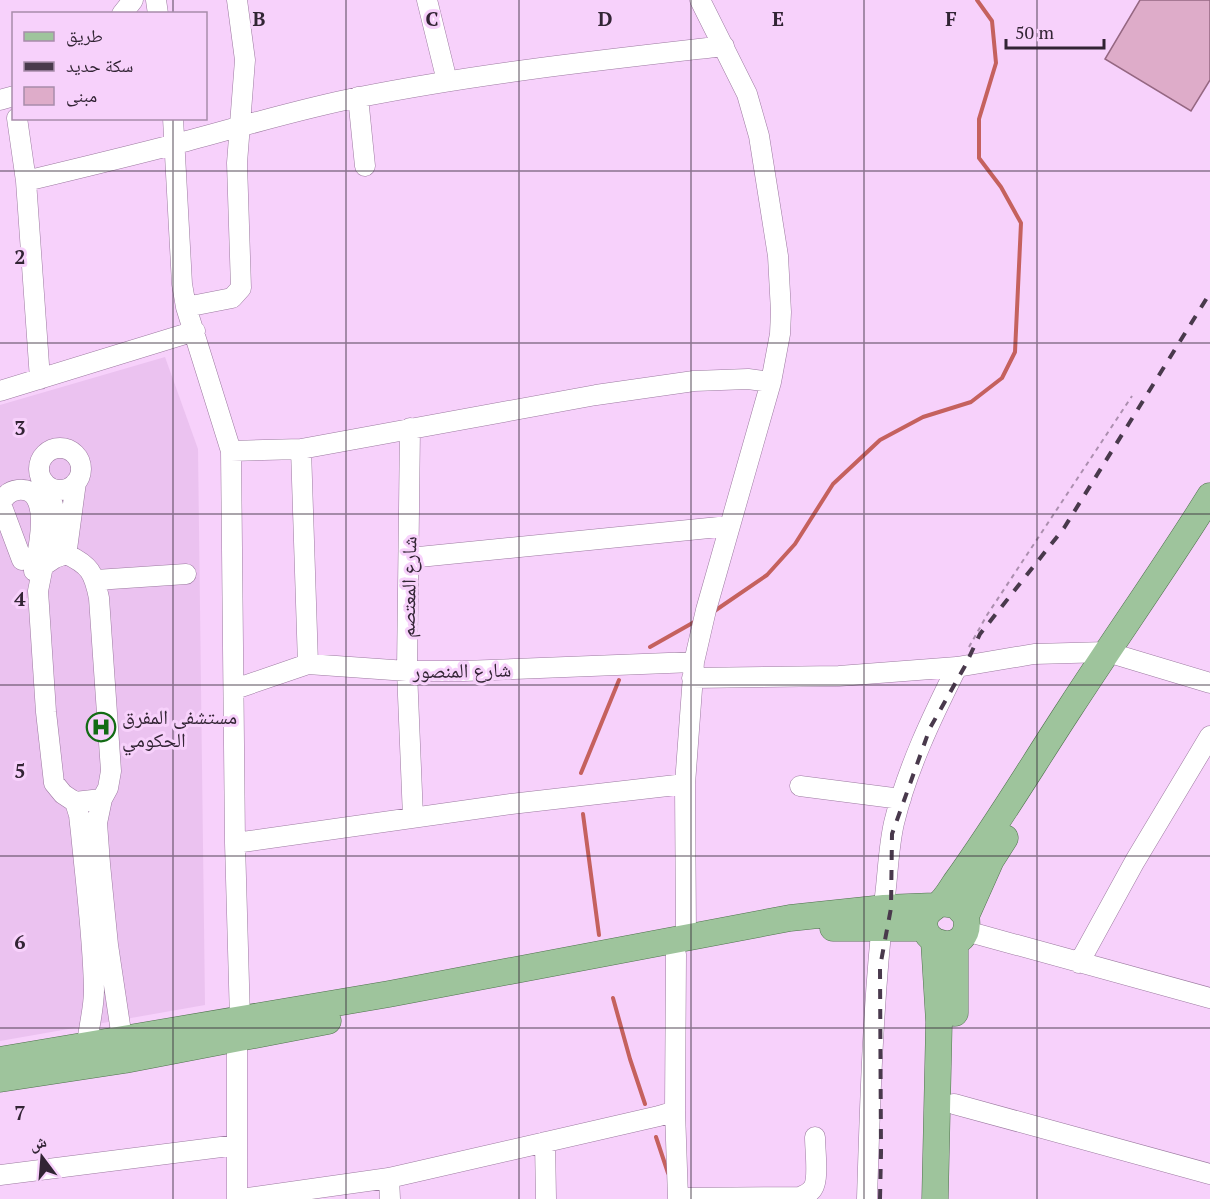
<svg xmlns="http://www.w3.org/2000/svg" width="1210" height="1199" viewBox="0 0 1210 1199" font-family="'PT Serif','Noto Naskh Arabic',serif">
<rect width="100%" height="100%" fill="#f7d1fb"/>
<path fill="#ebc2f0" d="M165 357 198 449 205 1005 0 1041V405Z"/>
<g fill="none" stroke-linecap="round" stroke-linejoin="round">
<path stroke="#c5615e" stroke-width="4" d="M713 612 767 575 795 544 833 484 880 440 923 417 971 402 1002 378 1015 352 1021 223 1001 187 979 158V119L996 63 992 21 977 0
M650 647 696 621
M581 773 619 680
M583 814 599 935
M613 998 630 1059 645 1104
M656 1137 668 1173"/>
</g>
<path fill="#deacc9" stroke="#956782" stroke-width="1.5" d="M1140 0H1210V80L1191 111 1105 59Z"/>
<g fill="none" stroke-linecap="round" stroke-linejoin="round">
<g stroke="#9c7aa0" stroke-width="21">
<path id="minor" d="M156 0 158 14
M427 0 447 81
M122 14 133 0
M358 97 365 166
M0 100 14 96
M17 118 26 181 40 379
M173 118 182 284 186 307 231 451 235 843 240 1019
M26 181C76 169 126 157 176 144 237 128 298 109 360 97 481 73 602 60 724 46
M186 307 232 298 241 288 237 163 245 60 237 0
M0 391 195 331
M410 428 407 671 413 817
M39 469a21 21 0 1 1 42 0a21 21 0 1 1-42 0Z
M301 449 308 664
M231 451 301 449 596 395 694 381 748 379 771 382
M44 482C58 510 57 527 55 558
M67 549 76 482
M66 554C90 565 94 573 99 598L111 771 108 788 102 799 75 802 63 794 54 783 46 712 38 591 43 566 55 558Z
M409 558 729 526
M22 560 1 504C4 496 9 491 18 490 54 486 38 552 34 571
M96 580 186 574
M692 678 839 676 957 667 1034 654 1107 652 1210 683
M235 689 308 664 407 671H464L694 662
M800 786 901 799
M102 799 97 823 100 864 108 945 124 1052
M75 802 79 815 81 833C86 885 93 937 94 990 94 1013 86 1035 86 1059
M235 843 511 804 685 784
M966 931 1210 998
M686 937 685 784 694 662 706 610 771 382 780 334 781 312 778 256 759 136 747 94 700 0
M1079 963 1135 861 1210 736
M954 1104 1210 1174
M675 1111 678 1198 800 1197C805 1195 810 1193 813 1188 819 1179 815 1150 815 1137
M545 1142 546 1199
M0 1175 237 1145
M389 1178 390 1199
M237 1199V1039
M240 1199 389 1178 659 1116 675 1111 676 954
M867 1199C870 1101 873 1002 884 904 888 877 888 849 894 823 907 769 932 717 957 667"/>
</g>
<g stroke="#4f724d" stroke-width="27">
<path id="major" d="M941 903 956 905 966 916C974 958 914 948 926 916 930 908 937 907 942 901 947 896 951 889 955 883 996 826 1032 766 1070 708 1116 637 1165 568 1210 496
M966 916 991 860 1005 838
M833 928H925
M934 941 939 1022 935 1199
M955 1013V943
M0 1060 389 994 790 918 884 908 934 906
M0 1079 125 1060 328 1021"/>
</g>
<path stroke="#ab8eae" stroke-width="2" stroke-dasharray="4.5 4.5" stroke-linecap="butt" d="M969 647 987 615 1132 396"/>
<use href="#minor" stroke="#fff" stroke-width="20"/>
<use href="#major" stroke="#9ec49c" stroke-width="26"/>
<path stroke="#49394c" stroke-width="4" stroke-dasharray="10 10" stroke-linecap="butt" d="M880 1199 881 1153 880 967 891 908 892 834 930 728 965 666 980 634 1064 528 1210 293"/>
</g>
<path fill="none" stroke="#322434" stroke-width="1.5" stroke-opacity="0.55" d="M173 0V14M346 0V1199M519 0V1199M691 0V1199M864 0V1199M1037 0V1199M173 118V1199M0 171H1210M0 343H1210M0 514H1210M0 685H1210M0 856H1210M0 1028H1210"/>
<defs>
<g id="hospital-ring" transform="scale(1.5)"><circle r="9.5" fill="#f7d1fb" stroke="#126b14" stroke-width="1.5"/><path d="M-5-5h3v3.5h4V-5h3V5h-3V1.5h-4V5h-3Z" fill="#126b14"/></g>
</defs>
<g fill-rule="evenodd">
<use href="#hospital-ring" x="101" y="727"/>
</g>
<g text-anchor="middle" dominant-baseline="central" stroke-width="6" stroke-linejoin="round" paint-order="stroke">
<g font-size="20" fill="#322434" stroke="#f7d1fb">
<text transform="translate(408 587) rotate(-89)">شارع المعتصم</text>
<text transform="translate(462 670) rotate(-1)">شارع المنصور</text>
</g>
<g font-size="20" fill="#322434" stroke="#f7d1fb" text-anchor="start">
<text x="122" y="716">مستشفى المفرق<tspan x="122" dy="23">الحكومي</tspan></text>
</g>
</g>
<g font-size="20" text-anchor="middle" font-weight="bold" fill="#322434" stroke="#f7d1fb" stroke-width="6" stroke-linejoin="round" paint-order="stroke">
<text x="259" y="26">B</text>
<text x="432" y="26">C</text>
<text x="605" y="26">D</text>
<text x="778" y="26">E</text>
<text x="951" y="26">F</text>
<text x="20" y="264">2</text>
<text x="20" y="435">3</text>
<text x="20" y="606">4</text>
<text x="20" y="778">5</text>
<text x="20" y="949">6</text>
<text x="20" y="1120">7</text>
</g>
<rect x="12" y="12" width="195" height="108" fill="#f7d1fb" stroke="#a88cab" stroke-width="1.5"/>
<rect x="24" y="32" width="30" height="9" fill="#9ec49c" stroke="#a88cab" stroke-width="1.5"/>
<text x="66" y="42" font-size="18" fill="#322434">طريق</text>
<rect x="24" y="62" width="30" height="9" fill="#49394c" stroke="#a88cab" stroke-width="1.5"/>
<text x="66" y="72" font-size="18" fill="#322434">سكة حديد</text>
<rect x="24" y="87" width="30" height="18" fill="#deacc9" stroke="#a88cab" stroke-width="1.5"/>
<text x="66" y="102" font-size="18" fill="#322434">مبنى</text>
<g transform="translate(42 1157) rotate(344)" stroke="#f7d1fb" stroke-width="4.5" paint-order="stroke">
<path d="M0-4.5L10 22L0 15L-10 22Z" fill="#322434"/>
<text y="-9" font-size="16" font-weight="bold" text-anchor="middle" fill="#322434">ش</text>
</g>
<path d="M1006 39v9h98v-9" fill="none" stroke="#322434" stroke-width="3"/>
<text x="1015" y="39" font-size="18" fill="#322434" stroke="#f7d1fb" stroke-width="4.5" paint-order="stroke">50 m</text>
</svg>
